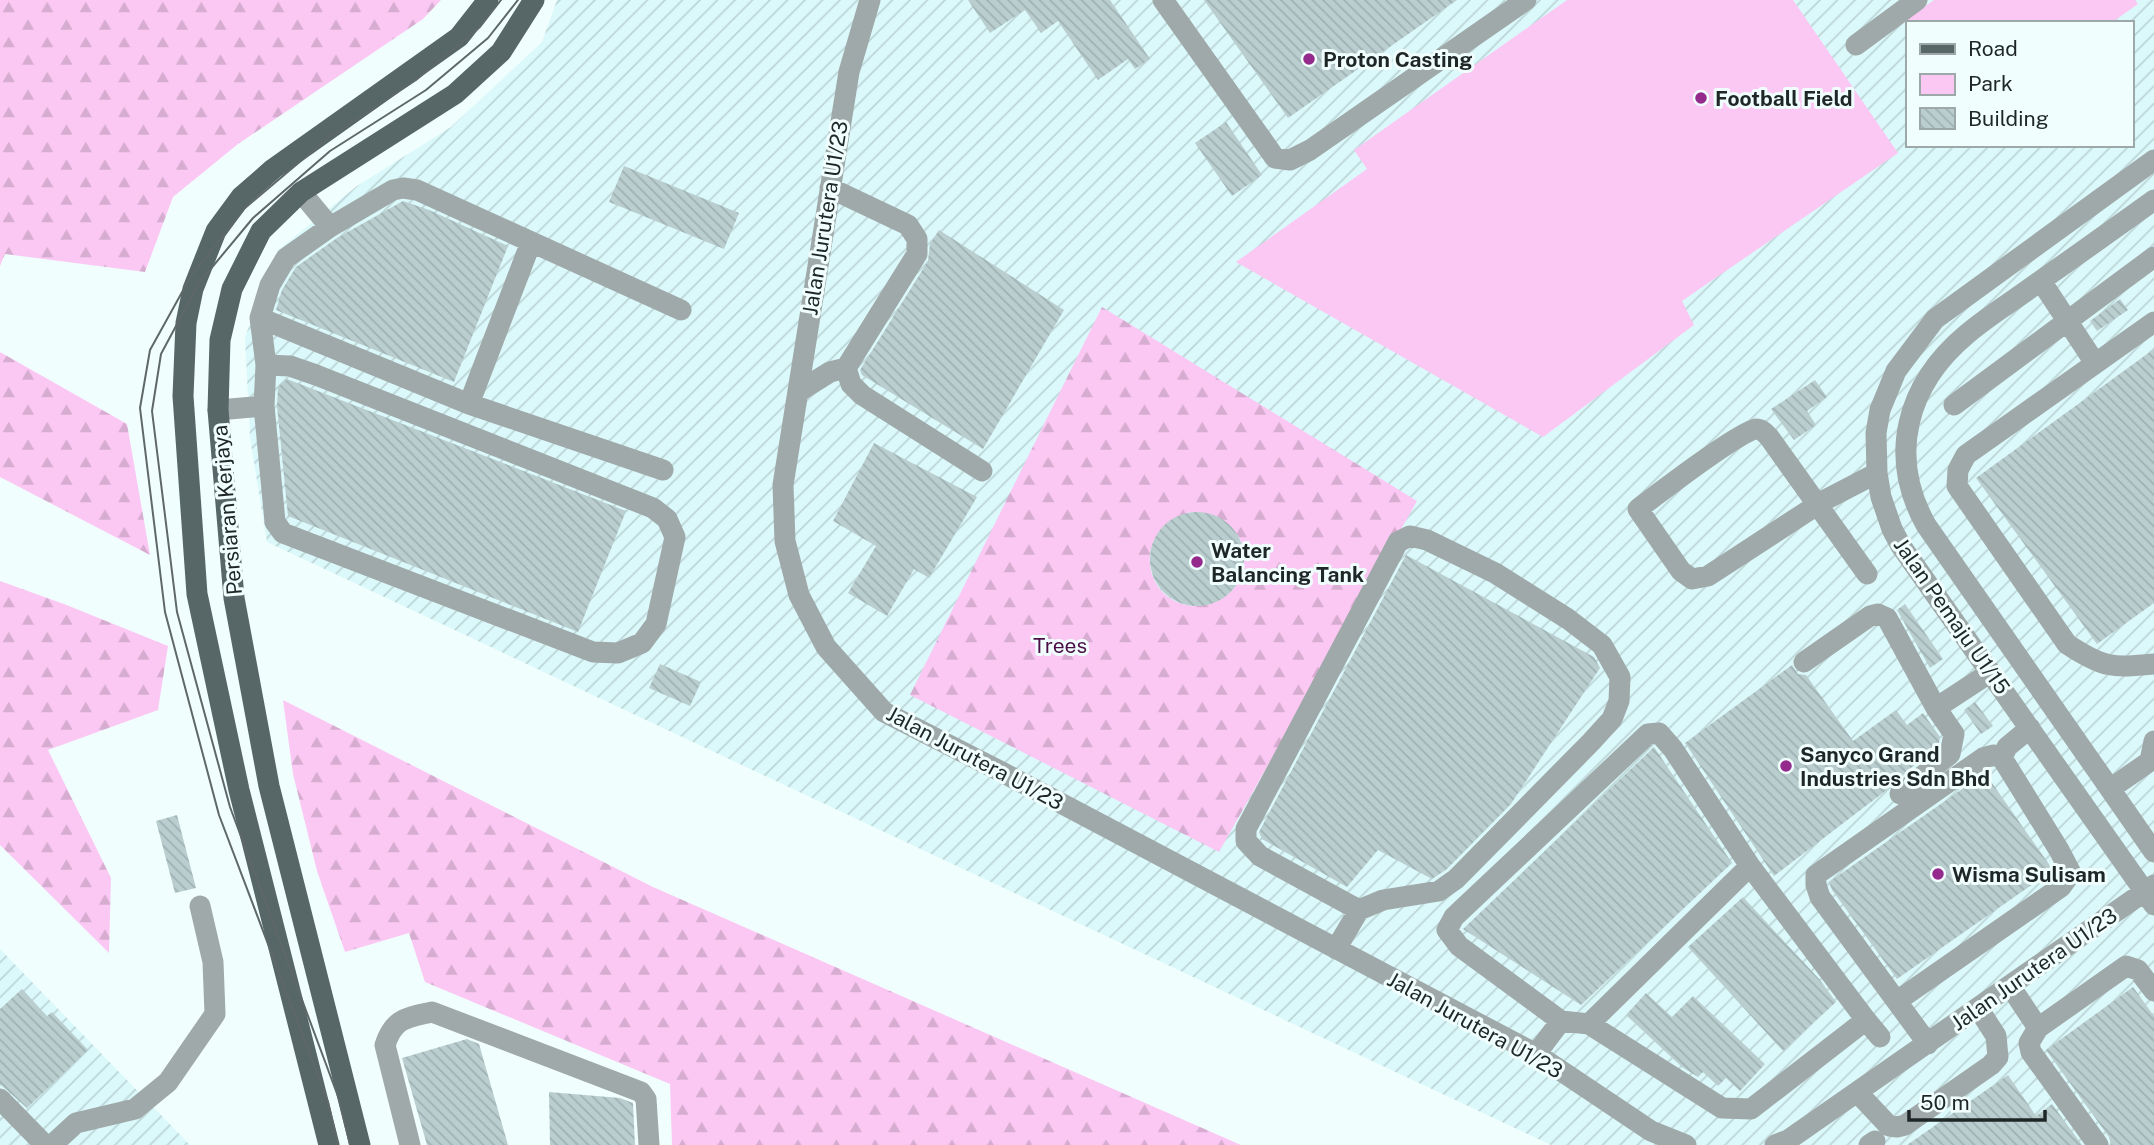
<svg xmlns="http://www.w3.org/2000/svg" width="2154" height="1145" viewBox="0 0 2154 1145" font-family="'Public Sans',sans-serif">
<defs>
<pattern id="industrial-furrows" width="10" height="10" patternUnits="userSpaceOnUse" patternTransform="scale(1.75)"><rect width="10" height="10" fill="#dbf9fb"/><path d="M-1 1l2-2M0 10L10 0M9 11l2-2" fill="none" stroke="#bcd5d7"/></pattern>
<pattern id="forest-firs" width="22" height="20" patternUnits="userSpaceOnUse" patternTransform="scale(1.75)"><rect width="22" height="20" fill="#fbc8f4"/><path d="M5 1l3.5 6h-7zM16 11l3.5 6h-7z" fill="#d7acd1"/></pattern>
<pattern id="building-back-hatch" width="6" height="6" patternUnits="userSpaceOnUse" patternTransform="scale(1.75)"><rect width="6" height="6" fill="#bacecf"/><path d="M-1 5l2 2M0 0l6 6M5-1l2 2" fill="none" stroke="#9fb1b2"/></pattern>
</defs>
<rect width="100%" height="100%" fill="#f1fefe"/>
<path fill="url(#industrial-furrows)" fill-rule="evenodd" d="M557 0H2154V1145H1551L267 542 250 438 245 337 277 251 357 186 451 127 542 42ZM1907 23H2131V145H1907Z
M0 949 190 1145H0Z"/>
<path fill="#fbc8f4" d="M1567 0H1793L1898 153 1682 301 1694 325 1543 437 1236 262 1367 169 1354 150Z
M1934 0H2135L2138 4 2111 23H1910L1907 19Z"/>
<path fill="url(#forest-firs)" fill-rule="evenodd" d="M0 0H441L423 19 238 144 173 197 145 272 5 254 0 266Z
M1102 307 1417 501 1219 852 910 695ZM1192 512C1230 513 1257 544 1238 582 1233 592 1221 601 1209 604 1147 619 1122 530 1192 512Z
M0 352 127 424 150 555 0 477Z
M0 581 64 604 168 646 158 710 48 750 111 878 109 953 0 845Z
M283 700 653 887 1241 1145H672L670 1084 425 982 409 933 345 952 317 871 293 774Z"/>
<path fill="url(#building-back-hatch)" d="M968 0H1110L1150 59 1135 69 1128 59 1098 80 1058 21 1041 33 1025 10 990 33Z
M1204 0H1457L1288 118Z
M1226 122 1262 175 1232 196 1195 143Z
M624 166 739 213 724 249 609 202Z
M403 201 429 210 508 246 454 382 276 310 282 290 296 267 337 238Z
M939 230 1064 310 983 449 862 375 860 370 928 261 930 244Z
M2120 299 2128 310 2097 331 2090 321Z
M2154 349V603L2097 644 1976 478Z
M287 379 626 511 578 632 288 516 277 406 278 387Z
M1815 380 1827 397 1807 411 1816 425 1794 440 1771 409Z
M874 443 977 497 929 578 914 569 887 616 848 593 876 546 833 521Z
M1150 559a47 47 0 1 1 94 0a47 47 0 1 1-94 0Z
M1406 555 1594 657 1600 668 1511 804 1447 869 1432 879 1378 850 1347 887 1262 839 1259 832Z
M1905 604 1943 659 1930 668 1897 610Z
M660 664 701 682 690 706 649 688Z
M1792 665 1798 674 1806 675 1853 741 1896 710 1907 725 1923 713 1940 737 1938 747 1886 787 1888 789 1774 876 1685 743Z
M1975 702 1993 726 1981 734 1964 710Z
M1654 747 1732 863 1581 1005 1463 929Z
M1985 773 2053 870 1897 979 1832 890 1829 882Z
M177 815 196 888 175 893 156 821Z
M1743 897 1820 980 1836 1002 1783 1051 1688 947Z
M2133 987 2154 1016V1145H2111L2109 1137 2046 1050Z
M22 989 47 1016 52 1012 88 1050 27 1108 0 1084V1009Z
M1646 993 1672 1017 1693 996 1765 1064 1740 1091 1726 1078 1718 1086 1703 1072 1698 1077 1682 1067 1626 1015Z
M467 1039 479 1044 508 1145H427L402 1058Z
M2008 1075 2036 1116 2052 1104 2082 1145H1907Z
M549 1092 620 1098 633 1103 635 1145H550Z"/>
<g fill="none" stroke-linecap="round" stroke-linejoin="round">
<path stroke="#a0a9a9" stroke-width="21" d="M870 0 849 72 783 485 785 541 799 595 826 647 884 712 998 770 1536 1054 1651 1131 1686 1145
M1163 0 1275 158 1290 160 1310 150 1526 0
M1856 45 1917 0
M2154 160 1935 319 1896 371 1880 410 1876 433 1877 473 1881 497 1892 529 1901 546 2154 905
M830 188 908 225 917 239V254L846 368 851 384 862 395 982 471
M301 192 330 227 393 190 403 188 417 190 681 310
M2154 200C2115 228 2076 256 2036 284 2013 301 1988 316 1967 334 1907 384 1887 455 1926 525L2154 852
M2041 281 2095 363
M260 318 469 404 663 470
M2154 322 1966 455 1958 470 1957 486 2067 644C2103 668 2112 668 2154 664
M266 365 290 366 316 375 653 508 667 519 675 537 656 624 642 643 618 653 593 652 283 533 275 522 274 511 264 406 266 365 260 318 270 285 286 258 330 227
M798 392 830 372 846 368
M469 404 531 242
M1954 405 2154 257
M218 410 264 406
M1867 574 1769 437C1765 433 1762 429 1756 429 1742 429 1655 496 1638 509L1681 571 1692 579 1708 576 1817 505 1825 500 1877 473
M1804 662 1870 616 1878 614 1887 618 1936 708
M2002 758 2007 747 2030 728
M2110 789 2150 761 2154 741
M1900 794 1950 754 1954 734 1936 708 1991 672
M1336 949 1359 910 1383 900 1439 891 1456 879 1591 742 1612 719 1619 701 1620 677 1602 645 1568 619 1495 573 1427 540 1410 536 1398 542 1246 829V841L1260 856 1359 910
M2010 986 2038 1028
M1897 1001 2061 887 2071 873 2059 850 2002 758 1994 755 1983 758 1816 875V885L1820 897 1928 1044
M1866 1020 1880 1037
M1561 1021 1459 946 1447 930 1454 917 1648 734 1659 733 1673 749 1750 866 1589 1024
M1536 1054 1561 1021 1589 1024 1722 1108 1751 1109 1866 1020 1750 866
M1857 1092 1889 1126 1897 1127 1905 1125 1991 1065 1998 1057 1996 1036 1978 1008
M0 1099 45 1145
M52 1145 76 1123 135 1109 168 1082 215 1014 213 962 200 906
M410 1145 385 1045C394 1018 406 1018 432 1012L641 1092 646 1099 649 1145
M1775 1145 1788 1140 2154 885
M1869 1145 1875 1141
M2098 1145 2031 1052 2029 1043 2038 1028 2126 966 2138 970 2154 991"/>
<path stroke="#576667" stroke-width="21" d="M329 1145 239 790 197 594 183 396 186 323 193 289 216 231 241 197 273 169 459 37 488 0
M360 1145 269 786 234 598 218 410 220 340 232 289 261 231 301 192 455 94 501 52 534 0"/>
<path stroke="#5f6868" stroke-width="2" d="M338 1145 328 1102 219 815 165 612 140 408 150 350 191 276 245 208 328 138 416 80 480 27 501 0
M350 1145 339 1099 230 807 177 612 152 411 161 354 199 283 253 218 330 151 426 90 488 38 518 0"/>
</g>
<g fill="#952a8d" stroke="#f1fefe" stroke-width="2.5">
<circle cx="1309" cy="59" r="7"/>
<circle cx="1701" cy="98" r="7"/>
<circle cx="1197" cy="562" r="7"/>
<circle cx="1786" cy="766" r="7"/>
<circle cx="1938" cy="874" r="7"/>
</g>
<g text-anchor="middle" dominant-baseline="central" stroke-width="6" stroke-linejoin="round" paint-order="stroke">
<g font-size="21" font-weight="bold" fill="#1e2626" stroke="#f1fefe" text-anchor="start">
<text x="1323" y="59">Proton Casting</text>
<text x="1715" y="98">Football Field</text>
<text x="1211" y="550">Water<tspan x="1211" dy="24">Balancing Tank</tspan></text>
<text x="1800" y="754">Sanyco Grand<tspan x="1800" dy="24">Industries Sdn Bhd</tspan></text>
<text x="1952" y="874">Wisma Sulisam</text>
</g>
<g font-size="21" fill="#1e2626" stroke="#f1fefe">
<text transform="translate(825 218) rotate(-81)">Jalan Jurutera U1/23</text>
<text transform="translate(227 510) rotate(-95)">Persiaran Kerjaya</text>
<text transform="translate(1952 616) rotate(55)">Jalan Pemaju U1/15</text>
<text transform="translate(975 758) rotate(28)">Jalan Jurutera U1/23</text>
<text transform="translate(2034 969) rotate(-35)">Jalan Jurutera U1/23</text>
<text transform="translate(1475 1025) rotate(29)">Jalan Jurutera U1/23</text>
</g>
<g font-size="21" fill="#4b0e47" stroke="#f1fefe">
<text x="1060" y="645">Trees</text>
</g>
</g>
<rect x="1906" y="21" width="228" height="126" fill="#f1fefe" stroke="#9da8a8" stroke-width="2"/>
<rect x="1920" y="44" width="35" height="10" fill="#576667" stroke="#9da8a8" stroke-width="2"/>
<text x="1968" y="56" font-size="21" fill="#1e2626">Road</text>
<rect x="1920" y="74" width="35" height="21" fill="#fbc8f4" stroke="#9da8a8" stroke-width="2"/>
<text x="1968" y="91" font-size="21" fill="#1e2626">Park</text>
<rect x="1920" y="108" width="35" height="21" fill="url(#building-back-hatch)" stroke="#9da8a8" stroke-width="2"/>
<text x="1968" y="126" font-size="21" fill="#1e2626">Building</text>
<path d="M1909 1110v10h136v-10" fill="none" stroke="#1e2626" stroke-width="3.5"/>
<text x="1920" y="1110" font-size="21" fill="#1e2626" stroke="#f1fefe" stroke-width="5" paint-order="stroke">50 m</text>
</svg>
